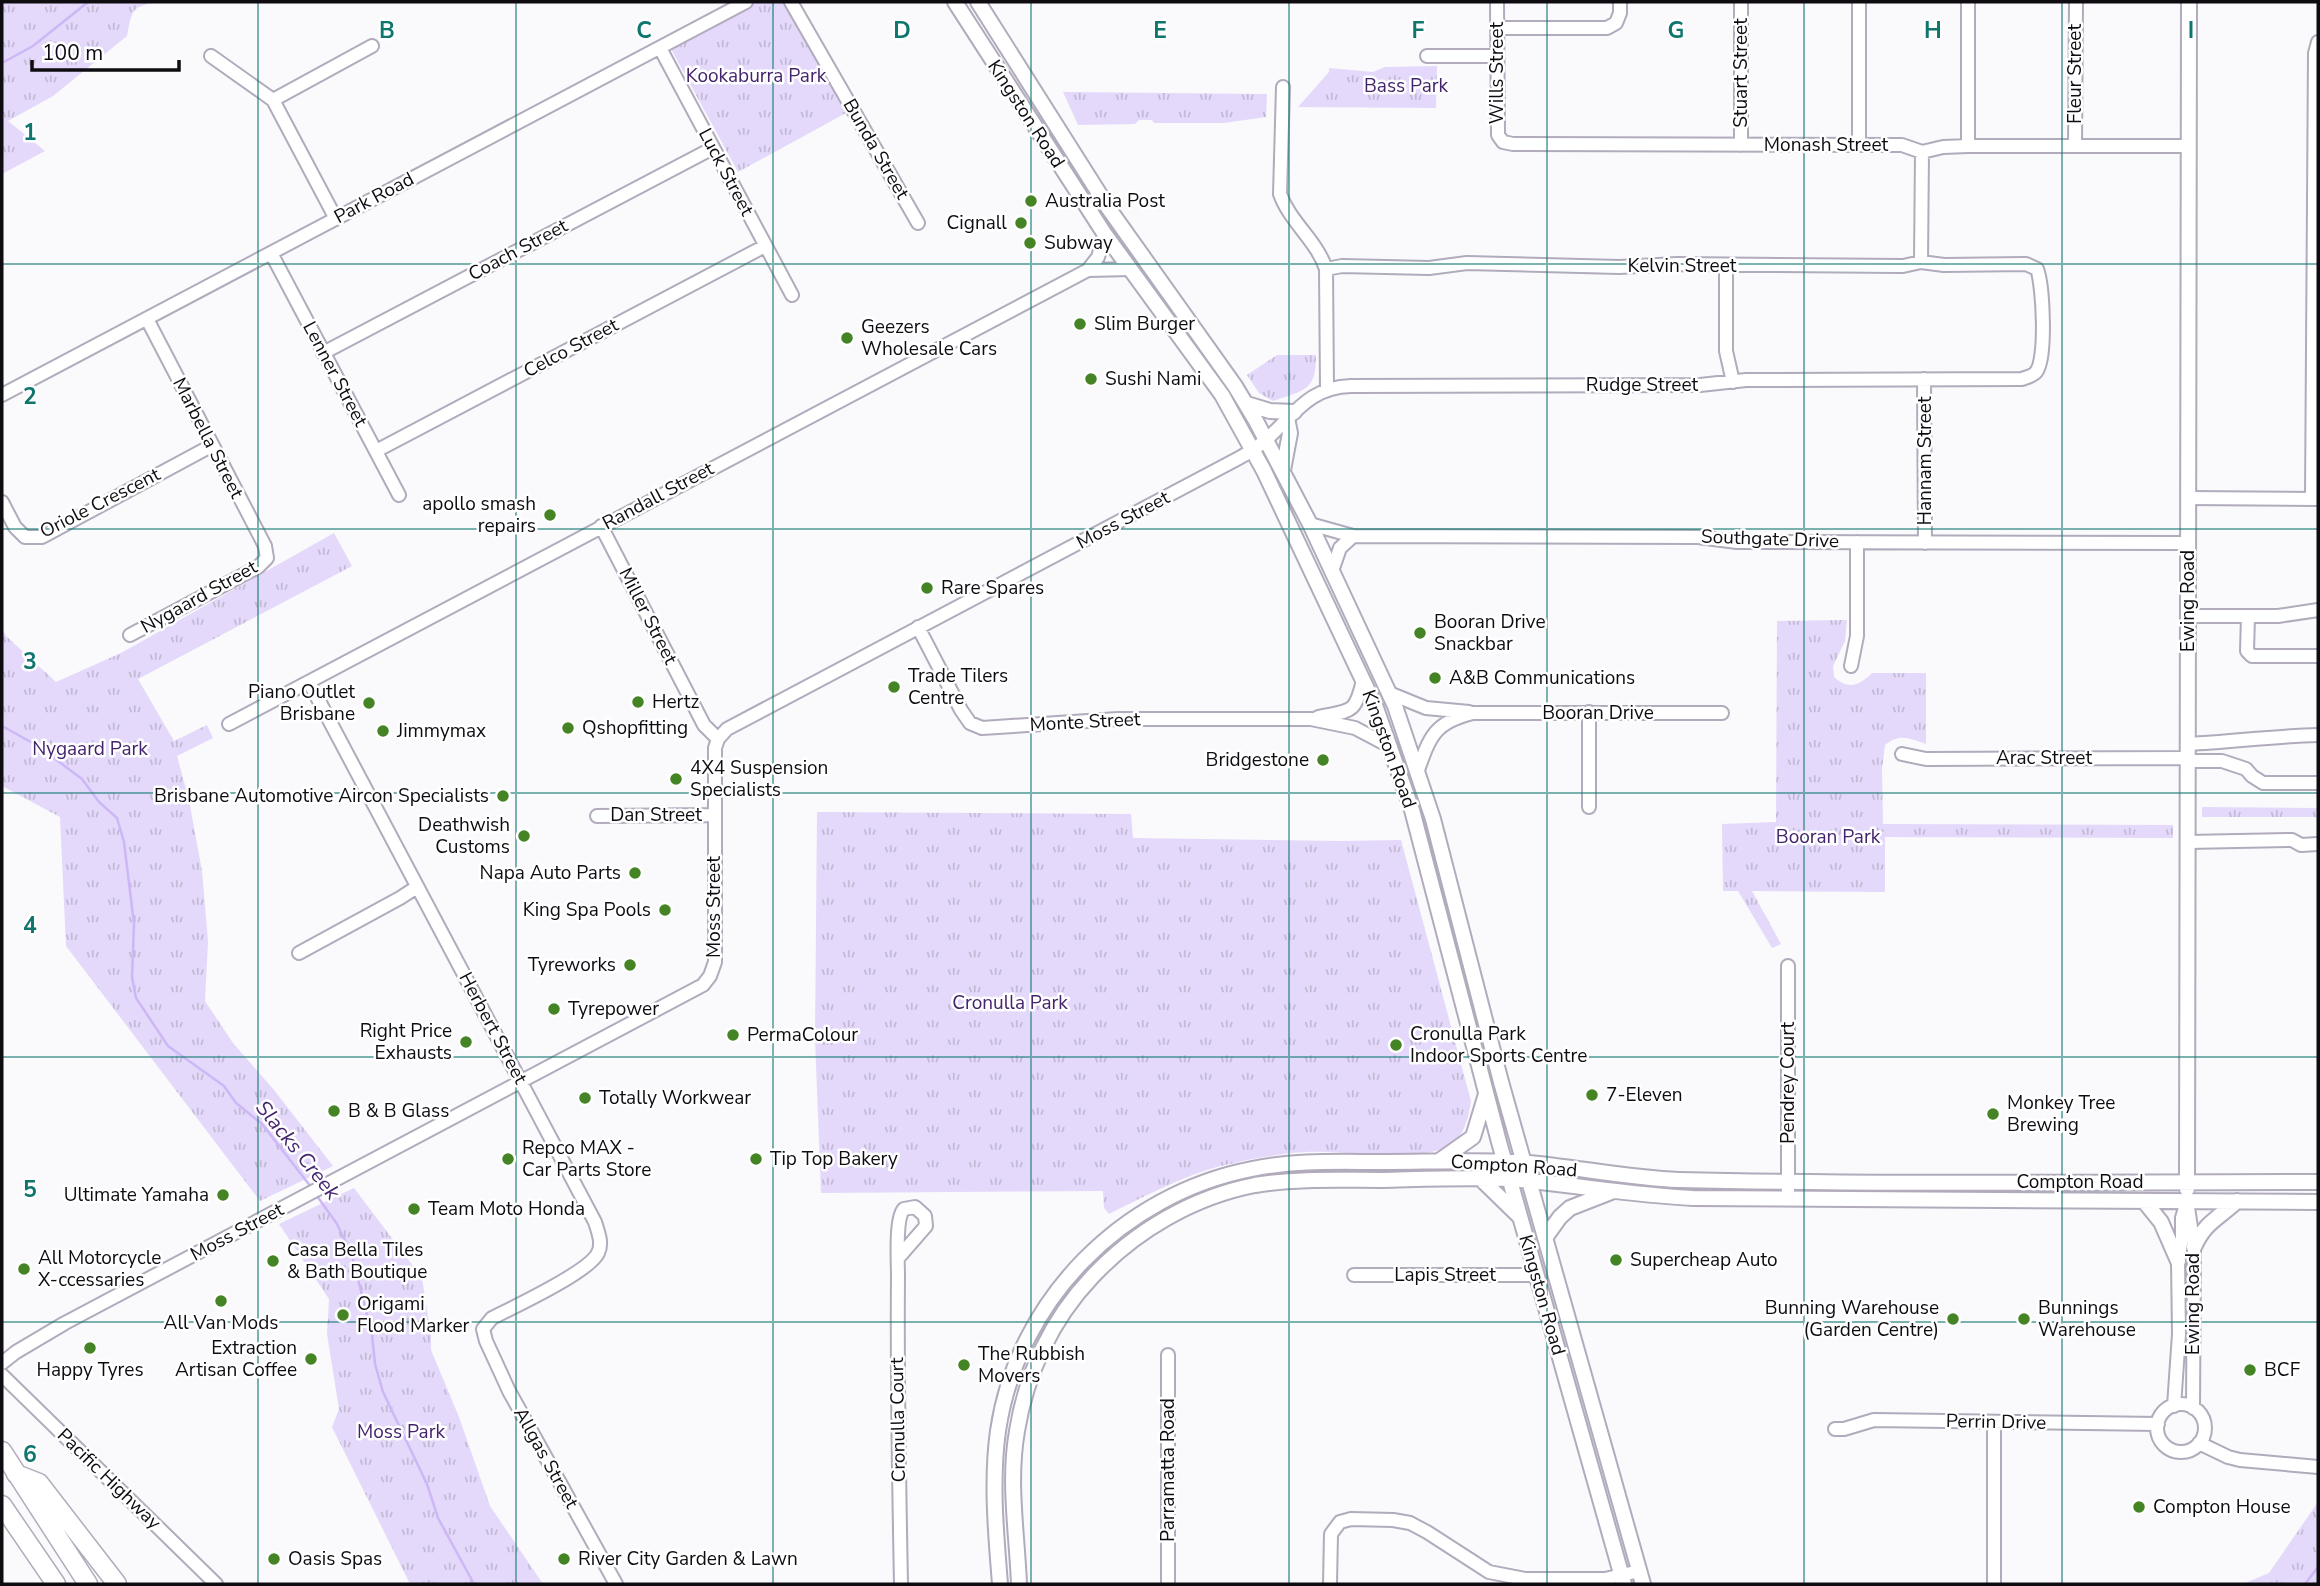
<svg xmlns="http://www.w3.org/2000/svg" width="2320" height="1586" viewBox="0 0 2320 1586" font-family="'Nunito Sans',sans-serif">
<defs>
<pattern id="grass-tufts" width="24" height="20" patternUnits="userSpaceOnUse" patternTransform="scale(1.75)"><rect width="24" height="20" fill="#e4d9fa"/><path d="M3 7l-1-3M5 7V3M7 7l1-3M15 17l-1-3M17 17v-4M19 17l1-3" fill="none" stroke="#c2b9d5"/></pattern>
</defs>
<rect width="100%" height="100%" fill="#faf9fc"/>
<path fill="url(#grass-tufts)" d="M2 2H157C131 7 132 10 127 36L53 96 8 121 45 151 2 174Z
M757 2H785L846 113 738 172 671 49Z
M1437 66 1436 108 1298 107 1329 72V68L1373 72 1385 67Z
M1063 92 1267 94 1266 117 1224 123H1154L1152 120H1139L1135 124 1078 125Z
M1277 355H1316C1316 390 1306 390 1273 401L1259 393 1247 375Z
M334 533 352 566 138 679 174 741 207 725 213 738 177 756 189 800 202 871 208 941 205 1001 233 1043 274 1090 333 1166 260 1201 66 946 60 817 2 786V628L6 636 56 682 121 653Z
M1847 620 1845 641 1833 666 1834 677C1848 690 1859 686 1872 673H1926V744C1909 738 1899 733 1885 745L1882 769 1883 824 2173 825V838L1885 837V892L1752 891 1781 944 1772 948 1738 891H1723L1722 824 1776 822 1777 621Z
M2202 807 2318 808V817H2202Z
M817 812 1131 814 1133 838 1338 841 1401 840 1471 1101C1469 1116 1464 1139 1448 1147 1414 1162 1345 1150 1306 1152 1279 1153 1226 1163 1201 1172 1170 1183 1139 1199 1109 1214L1104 1208 1103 1191 821 1193 815 1039Z
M354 1188 422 1278 431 1336V1350L459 1417 490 1506 543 1584H410L332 1427 339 1409 327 1334 329 1299 279 1224Z
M2318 1502V1584H2243L2269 1573Z"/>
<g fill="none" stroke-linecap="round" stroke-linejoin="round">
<path stroke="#cdb7f6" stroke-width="2.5" d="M2 63 33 46 88 2
M2 726 38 746 82 779 99 802 117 818 124 842 134 924 132 977 136 998 168 1046 224 1086 236 1103 262 1124 311 1187
M317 1196 337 1224 352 1255 372 1335 375 1364 383 1392 427 1484 438 1518 474 1584
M2305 1584 2318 1567"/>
<g stroke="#b1abbc" stroke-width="16">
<path id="minor" d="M791 2 918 223
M1497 2 1498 135 1503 142 1513 144 1902 145 1922 152 1943 147 1968 146H2189
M1859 2V145
M1968 2V146
M1497 28H1607L1616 23 1620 13V2
M660 48 792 295
M211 56 273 100 336 219
M1427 56H1497
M1283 87 1280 194C1290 222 1317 241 1326 269L1327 389
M273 100 372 46
M1741 145V2
M2075 146 2076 2
M271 253 399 495
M1921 262 1922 152
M1726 266V351L1733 382
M1088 270 1098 257 1105 234
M323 353 713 148
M1924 379 1925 543
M2 395 746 2
M376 451 765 246
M2188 498 2318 499
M2312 499 2315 53 2318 42
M2 502 15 527 25 537H42L211 446
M1310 524 1353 536 1698 537 1737 542 2188 543
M601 526 704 725 718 739
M1332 571 1340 548 1353 536
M2188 616H2278L2318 610
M2248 616 2247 651 2252 656H2318
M918 627 961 710 970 723 982 728 1118 719H1311L1355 728 1391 747
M130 635 258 567 267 558 265 546 147 319
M1851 666 1857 636V542
M309 682 595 1222C598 1232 603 1243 598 1253 589 1272 514 1307 492 1318L483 1329 486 1341 509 1391 616 1584
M1389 693 1426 708 1469 712
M1589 712V807
M1318 717C1351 710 1355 715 1363 680
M229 724 1088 270 1131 269
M2188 744C2231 742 2274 736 2318 735
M1902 754 1926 759 2188 758
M2187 761H2222L2246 769 2252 776 2263 783H2318
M1418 770C1430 736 1435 722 1473 713H1722
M597 816 714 815
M2188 842 2292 840 2301 845 2318 844
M299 953 400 898 417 887
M1788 966V1199
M2187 1201 2194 1247 2193 1408
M899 1257 926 1226 925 1216 915 1207 904 1209C895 1218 898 1262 898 1277 897 1380 899 1482 901 1584
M1354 1275H1536
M2 1363 16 1352 65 1323 703 985 710 976 715 962V748L718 739 727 729 1239 458C1250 452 1261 445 1270 436 1296 412 1311 387 1351 386L1700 385 1746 380 2022 379C2027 377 2033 376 2036 372 2047 359 2043 285 2037 269L2026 264 1944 265 1921 262 1903 266 1677 264 1619 267 1467 263 1429 268 1342 266 1326 269
M2 1375 216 1584
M2157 1428a24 24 0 1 1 48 0a24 24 0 1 1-48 0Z
M2174 1406 2179 1334 2178 1261 2182 1238V1218L2187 1201
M1835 1429H1844L1874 1420 2158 1424
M2199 1443 2228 1457 2240 1460 2318 1467
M1168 1584V1355
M1330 1584 1331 1534 1340 1522 1351 1519 1393 1520 1410 1523 1427 1532 1489 1572 1525 1579H1605L1639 1571
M1994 1584V1422"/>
</g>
<g stroke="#b1abbc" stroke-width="18">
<path id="major" d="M955 2 1104 233 1222 395 1264 471 1376 708 1412 810 1499 1142 1624 1584
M978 2 1109 209 1235 386 1256 421 1310 524 1395 706 1433 819 1501 1082 1643 1584
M1247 404 1270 411 1294 412
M1283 470 1290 433 1287 418
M1439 1161 1473 1137 1486 1094
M1481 1179 1519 1216
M2187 1189 2189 2
M2144 1201 2161 1222 2178 1261
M1545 1238 1560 1217 1570 1208 1611 1192
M2194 1247C2205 1222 2218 1219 2237 1201
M1000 1584C996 1534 991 1481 998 1431 1017 1300 1123 1194 1252 1169 1294 1160 1338 1162 1381 1162 1426 1162 1472 1160 1518 1162 1572 1166 1625 1178 1679 1180 1892 1185 2105 1182 2318 1182
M1019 1584C1017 1533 1008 1482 1017 1431 1026 1374 1052 1319 1092 1277 1135 1231 1193 1197 1255 1185 1297 1178 1340 1180 1382 1180 1424 1179 1467 1177 1509 1179 1571 1184 1631 1195 1693 1198L2318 1202"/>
</g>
<g stroke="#b1abbc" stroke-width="21">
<path id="highway" d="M2 1451 88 1584
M16 1474 39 1483 117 1584
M2 1505 56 1584"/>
</g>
<use href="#minor" stroke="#fff" stroke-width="12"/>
<use href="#major" stroke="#fff" stroke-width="14"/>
<use href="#highway" stroke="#fff" stroke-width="18"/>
</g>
<path fill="none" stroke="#0f766e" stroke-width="2" stroke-opacity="0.55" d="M258 2V1584M516 2V1584M773 2V1584M1031 2V1584M1289 2V1584M1547 2V1584M1804 2V1584M2062 2V1584M2 264H2318M2 529H2318M2 793H2318M2 1057H2318M2 1322H2318"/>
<g fill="#448424" stroke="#fff" stroke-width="2.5">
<circle cx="1031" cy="201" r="7"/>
<circle cx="1021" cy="223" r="7"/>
<circle cx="1030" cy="243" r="7"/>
<circle cx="1080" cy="324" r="7"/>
<circle cx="847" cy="338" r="7"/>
<circle cx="1091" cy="379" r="7"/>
<circle cx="550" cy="515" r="7"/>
<circle cx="927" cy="588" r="7"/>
<circle cx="1420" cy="633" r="7"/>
<circle cx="1435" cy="678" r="7"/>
<circle cx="894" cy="687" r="7"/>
<circle cx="638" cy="702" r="7"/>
<circle cx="369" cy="703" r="7"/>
<circle cx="568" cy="728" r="7"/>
<circle cx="383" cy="731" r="7"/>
<circle cx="1323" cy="760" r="7"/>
<circle cx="676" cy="779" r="7"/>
<circle cx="503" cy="796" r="7"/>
<circle cx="524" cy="836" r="7"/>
<circle cx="635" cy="873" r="7"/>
<circle cx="665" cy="910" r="7"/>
<circle cx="630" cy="965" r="7"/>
<circle cx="554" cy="1009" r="7"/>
<circle cx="733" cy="1035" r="7"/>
<circle cx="466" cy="1042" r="7"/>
<circle cx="1396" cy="1045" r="7"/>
<circle cx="1592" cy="1095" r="7"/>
<circle cx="585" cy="1098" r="7"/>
<circle cx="334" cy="1111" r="7"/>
<circle cx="1993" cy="1114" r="7"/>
<circle cx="508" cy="1159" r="7"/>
<circle cx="756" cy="1159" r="7"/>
<circle cx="223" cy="1195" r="7"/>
<circle cx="414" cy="1209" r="7"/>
<circle cx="1616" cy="1260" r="7"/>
<circle cx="273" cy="1261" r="7"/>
<circle cx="24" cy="1269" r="7"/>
<circle cx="221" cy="1301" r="7"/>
<circle cx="343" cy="1315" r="7"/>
<circle cx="1953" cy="1319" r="7"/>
<circle cx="2024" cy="1319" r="7"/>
<circle cx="90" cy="1348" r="7"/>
<circle cx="311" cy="1359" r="7"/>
<circle cx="964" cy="1365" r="7"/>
<circle cx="2250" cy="1370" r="7"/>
<circle cx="2139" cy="1507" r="7"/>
<circle cx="274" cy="1559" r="7"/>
<circle cx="564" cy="1559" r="7"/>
</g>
<g text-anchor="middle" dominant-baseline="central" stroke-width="5" stroke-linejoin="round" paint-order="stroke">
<g font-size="19" fill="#0e0c11" stroke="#fff">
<text transform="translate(1497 73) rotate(-90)">Wills Street</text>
<text transform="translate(1741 73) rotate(-90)">Stuart Street</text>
<text transform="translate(2075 74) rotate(-90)">Fleur Street</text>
<text transform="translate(1026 114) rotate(57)">Kingston Road</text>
<text x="1826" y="145">Monash Street</text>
<text transform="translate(876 149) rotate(60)">Bunda Street</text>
<text transform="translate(726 172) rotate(62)">Luck Street</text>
<text transform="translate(374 198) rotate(-28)">Park Road</text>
<text transform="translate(518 250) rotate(-28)">Coach Street</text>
<text x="1682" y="266">Kelvin Street</text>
<text transform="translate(571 348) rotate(-28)">Celco Street</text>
<text transform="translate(335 374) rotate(62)">Lenner Street</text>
<text x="1642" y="385">Rudge Street</text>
<text transform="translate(208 438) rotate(63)">Marbella Street</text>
<text transform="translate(1925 461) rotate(-90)">Hannam Street</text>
<text transform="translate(658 496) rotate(-28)">Randall Street</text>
<text transform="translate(100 503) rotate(-27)">Oriole Crescent</text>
<text transform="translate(1123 520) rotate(-28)">Moss Street</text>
<text transform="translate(1770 539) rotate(2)">Southgate Drive</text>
<text transform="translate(199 597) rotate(-29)">Nygaard Street</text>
<text transform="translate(2188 601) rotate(-90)">Ewing Road</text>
<text transform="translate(648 616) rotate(63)">Miller Street</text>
<text x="1598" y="713">Booran Drive</text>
<text transform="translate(1085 722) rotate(-3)">Monte Street</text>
<text transform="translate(1389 749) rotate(70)">Kingston Road</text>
<text x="2044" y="758">Arac Street</text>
<text x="656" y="815">Dan Street</text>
<text transform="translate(714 907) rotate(-90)">Moss Street</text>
<text transform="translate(493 1028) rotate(62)">Herbert Street</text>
<text transform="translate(1788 1083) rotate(-90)">Pendrey Court</text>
<text transform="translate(1514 1166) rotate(4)">Compton Road</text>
<text x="2080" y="1182">Compton Road</text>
<text transform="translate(237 1232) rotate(-28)">Moss Street</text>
<text x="1445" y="1275">Lapis Street</text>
<text transform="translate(1542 1295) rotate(74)">Kingston Road</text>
<text transform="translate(2193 1304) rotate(-90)">Ewing Road</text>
<text transform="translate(898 1420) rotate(-91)">Cronulla Court</text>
<text transform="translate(1996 1422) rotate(1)">Perrin Drive</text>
<text transform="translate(546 1458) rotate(61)">Allgas Street</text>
<text transform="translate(1168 1470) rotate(-90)">Parramatta Road</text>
<text transform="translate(109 1479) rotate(44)">Pacific Highway</text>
</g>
<g font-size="19" fill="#43236b" stroke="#fff">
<text x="756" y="76">Kookaburra Park</text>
<text x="1406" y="86">Bass Park</text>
<text x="90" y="749">Nygaard Park</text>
<text x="1828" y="837">Booran Park</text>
<text x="1010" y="1003">Cronulla Park</text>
<text x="401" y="1432">Moss Park</text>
</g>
<g font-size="19" fill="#0e0c11" stroke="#fff" text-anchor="start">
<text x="1045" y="201">Australia Post</text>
<text x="1007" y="223" text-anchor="end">Cignall</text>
<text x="1044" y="243">Subway</text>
<text x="1094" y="324">Slim Burger</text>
<text x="861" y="327">Geezers<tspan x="861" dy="22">Wholesale Cars</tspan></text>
<text x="1105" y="379">Sushi Nami</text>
<text x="536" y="504" text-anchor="end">apollo smash<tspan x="536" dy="22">repairs</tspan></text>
<text x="941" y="588">Rare Spares</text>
<text x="1434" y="622">Booran Drive<tspan x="1434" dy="22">Snackbar</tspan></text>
<text x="908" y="676">Trade Tilers<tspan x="908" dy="22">Centre</tspan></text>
<text x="1449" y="678">A&amp;B Communications</text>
<text x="355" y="692" text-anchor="end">Piano Outlet<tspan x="355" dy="22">Brisbane</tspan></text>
<text x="652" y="702">Hertz</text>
<text x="582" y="728">Qshopfitting</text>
<text x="397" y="731">Jimmymax</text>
<text x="1309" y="760" text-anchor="end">Bridgestone</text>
<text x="690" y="768">4X4 Suspension<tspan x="690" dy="22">Specialists</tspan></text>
<text x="489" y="796" text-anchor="end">Brisbane Automotive Aircon Specialists</text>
<text x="510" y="825" text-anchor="end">Deathwish<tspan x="510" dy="22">Customs</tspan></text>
<text x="621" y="873" text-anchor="end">Napa Auto Parts</text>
<text x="651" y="910" text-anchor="end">King Spa Pools</text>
<text x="616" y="965" text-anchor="end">Tyreworks</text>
<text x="568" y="1009">Tyrepower</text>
<text x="452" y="1031" text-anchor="end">Right Price<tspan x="452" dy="22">Exhausts</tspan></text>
<text x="1410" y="1034">Cronulla Park<tspan x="1410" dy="22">Indoor Sports Centre</tspan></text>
<text x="747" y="1035">PermaColour</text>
<text x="1606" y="1095">7-Eleven</text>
<text x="599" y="1098">Totally Workwear</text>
<text x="2007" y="1103">Monkey Tree<tspan x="2007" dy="22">Brewing</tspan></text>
<text x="348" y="1111">B &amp; B Glass</text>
<text x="522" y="1148">Repco MAX -<tspan x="522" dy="22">Car Parts Store</tspan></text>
<text x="770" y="1159">Tip Top Bakery</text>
<text x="209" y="1195" text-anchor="end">Ultimate Yamaha</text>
<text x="428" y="1209">Team Moto Honda</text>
<text x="287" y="1250">Casa Bella Tiles<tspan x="287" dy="22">&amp; Bath Boutique</tspan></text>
<text x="38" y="1258">All Motorcycle<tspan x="38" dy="22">X-ccessaries</tspan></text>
<text x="1630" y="1260">Supercheap Auto</text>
<text x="357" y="1304">Origami<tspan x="357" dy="22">Flood Marker</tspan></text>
<text x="1939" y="1308" text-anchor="end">Bunning Warehouse<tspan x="1939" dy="22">(Garden Centre)</tspan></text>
<text x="2038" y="1308">Bunnings<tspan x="2038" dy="22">Warehouse</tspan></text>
<text x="221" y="1323" text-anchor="middle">All Van Mods</text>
<text x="297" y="1348" text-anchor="end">Extraction<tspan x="297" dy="22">Artisan Coffee</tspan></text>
<text x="978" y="1354">The Rubbish<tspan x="978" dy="22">Movers</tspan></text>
<text x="90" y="1370" text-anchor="middle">Happy Tyres</text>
<text x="2264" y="1370">BCF</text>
<text x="2153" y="1507">Compton House</text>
<text x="288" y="1559">Oasis Spas</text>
<text x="578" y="1559">River City Garden &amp; Lawn</text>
</g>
<g font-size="21" font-style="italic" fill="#45266d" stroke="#fff">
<text transform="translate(298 1150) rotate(51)">Slacks Creek</text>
</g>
</g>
<g font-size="23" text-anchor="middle" font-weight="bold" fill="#0f766e" stroke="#fff" stroke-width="5" stroke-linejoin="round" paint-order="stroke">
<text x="387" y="38">B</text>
<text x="644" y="38">C</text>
<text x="902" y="38">D</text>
<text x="1160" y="38">E</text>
<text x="1418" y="38">F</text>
<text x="1676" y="38">G</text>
<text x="1933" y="38">H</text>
<text x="2191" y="38">I</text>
<text x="30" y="140">1</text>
<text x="30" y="404">2</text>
<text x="30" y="669">3</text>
<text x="30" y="933">4</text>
<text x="30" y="1197">5</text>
<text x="30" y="1462">6</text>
</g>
<rect width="2320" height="1586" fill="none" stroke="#0e0c11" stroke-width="7"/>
<path d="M32 60v10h147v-10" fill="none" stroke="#0e0c11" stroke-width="3.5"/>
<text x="42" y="60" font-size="21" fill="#0e0c11" stroke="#ffffff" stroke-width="5" paint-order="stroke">100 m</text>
</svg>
